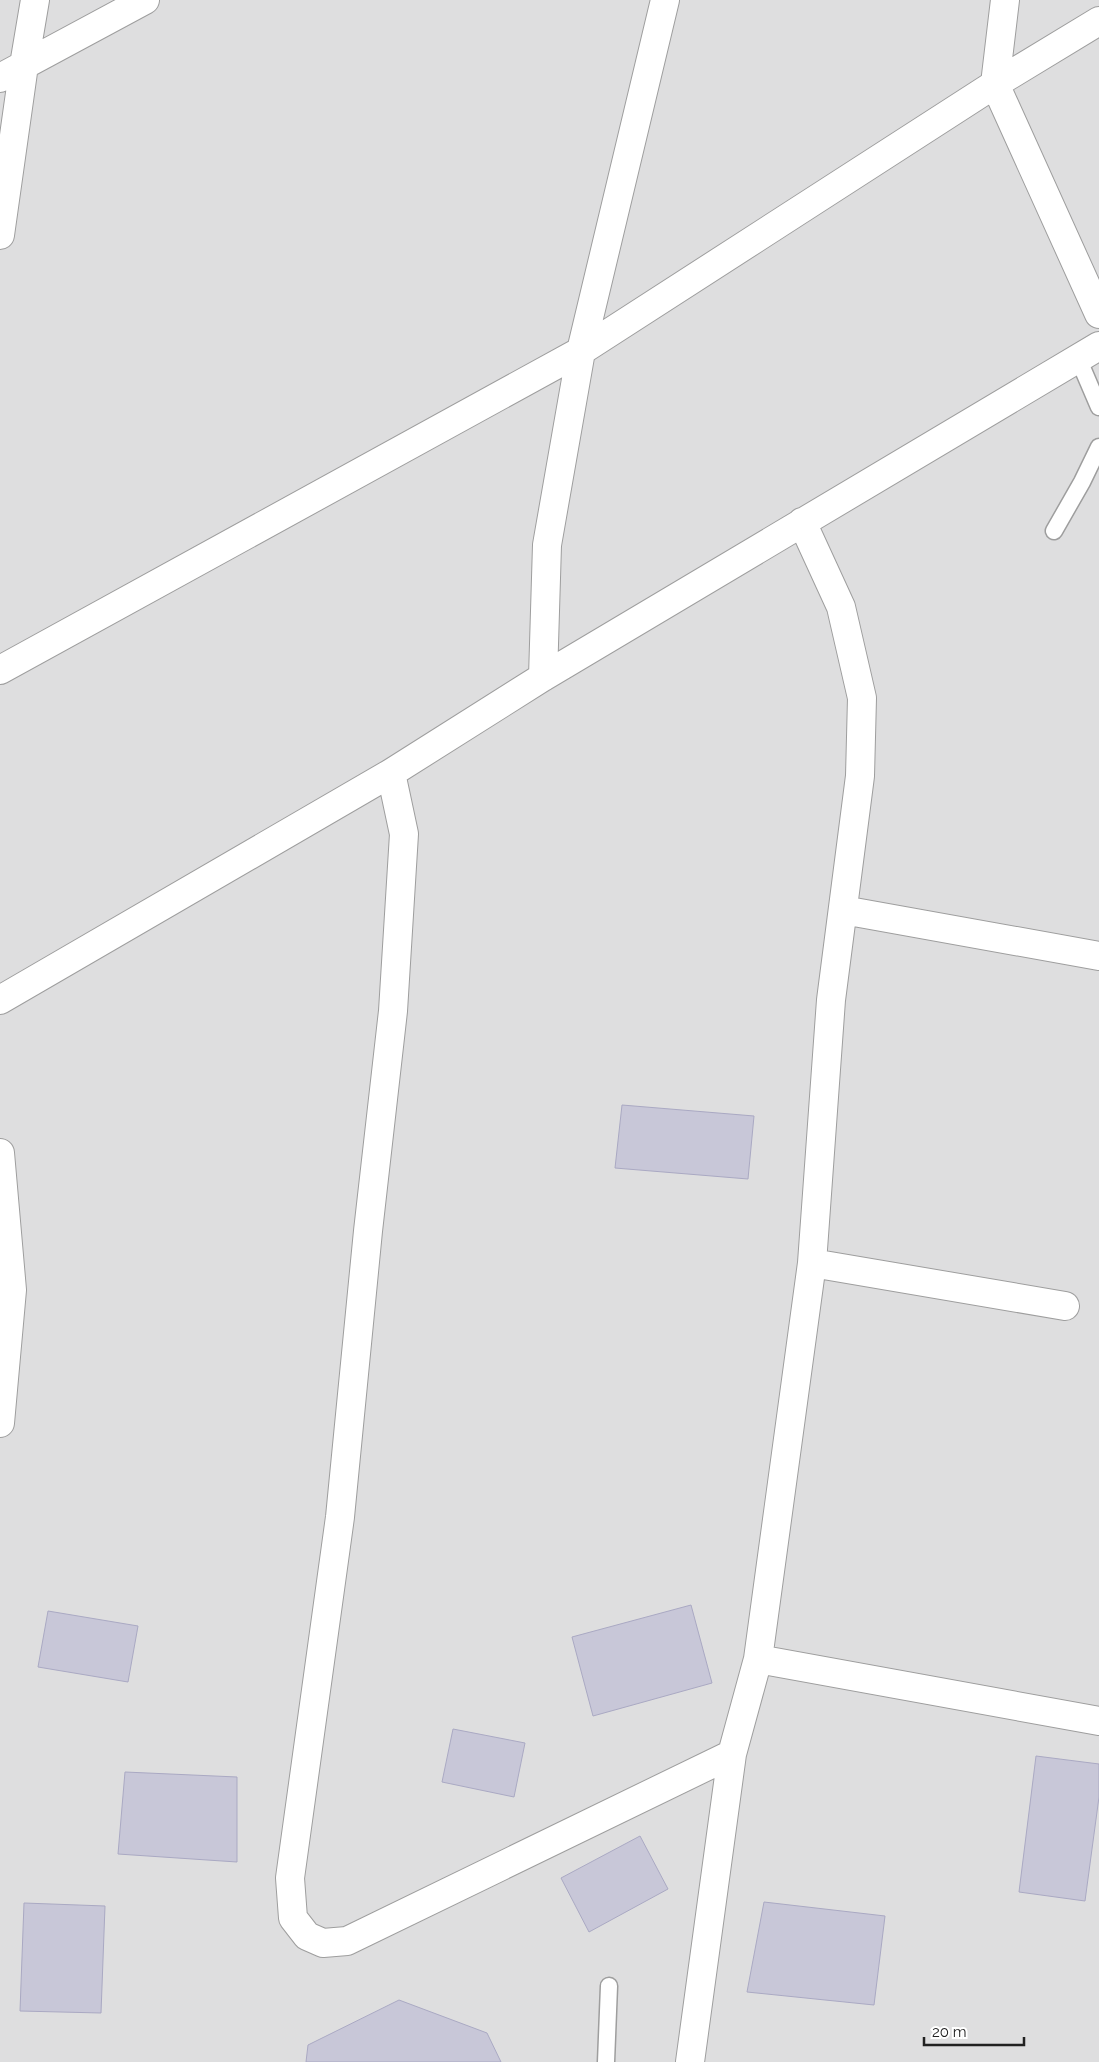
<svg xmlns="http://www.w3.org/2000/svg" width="1099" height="2062" viewBox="0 0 1099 2062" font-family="Raleway,sans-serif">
<rect width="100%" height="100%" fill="#eae7f1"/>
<path fill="#dededf" d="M0 0H1099V2062H0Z"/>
<path fill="#c8c7d8" stroke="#aaa9c3" d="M622 1105 754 1116 748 1179 615 1168Z
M691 1605 712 1683 593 1716 572 1637Z
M48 1611 138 1626 128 1682 38 1667Z
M453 1729 525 1743 514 1797 442 1782Z
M1036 1756 1099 1764V1797L1085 1901 1019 1892Z
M125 1772 237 1777V1862L118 1854Z
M640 1836 668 1889 589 1932 561 1878Z
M764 1902 885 1916 874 2005 747 1992Z
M24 1903 105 1906 101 2013 20 2011Z
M399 2000 487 2033 501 2062H306L308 2045Z"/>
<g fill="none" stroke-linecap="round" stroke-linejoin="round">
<g stroke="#9e9e9e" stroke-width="19">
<path id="service" d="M1078 358 1099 407
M1054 531 1082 482 1099 447
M606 2062 609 1986"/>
</g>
<g stroke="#9e9e9e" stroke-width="30">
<path id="minor" d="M1005 0 995 84 1099 314
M0 78 145 0
M0 235 24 65 35 0
M0 670 581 351 995 84 1099 21
M543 677 547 545 581 351 665 0
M391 773 404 834 393 1011 368 1231 340 1517 290 1878 293 1918 307 1936 323 1943 347 1941 732 1754
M843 910 1099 956
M0 1000 391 773 543 677 1099 346
M0 1153 12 1290 0 1423
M812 1263 1065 1306
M758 1659 1099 1721
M690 2062 732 1754 758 1659 812 1263 831 1000 860 776 862 698 841 607 802 522"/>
</g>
<use href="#service" stroke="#fff" stroke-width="16"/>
<use href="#minor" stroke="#fff" stroke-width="28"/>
</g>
<path d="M924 2037v8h100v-8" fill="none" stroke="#212121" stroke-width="2.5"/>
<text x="932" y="2037" font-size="15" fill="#212121" stroke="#ffffff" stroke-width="4" paint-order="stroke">20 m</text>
</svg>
